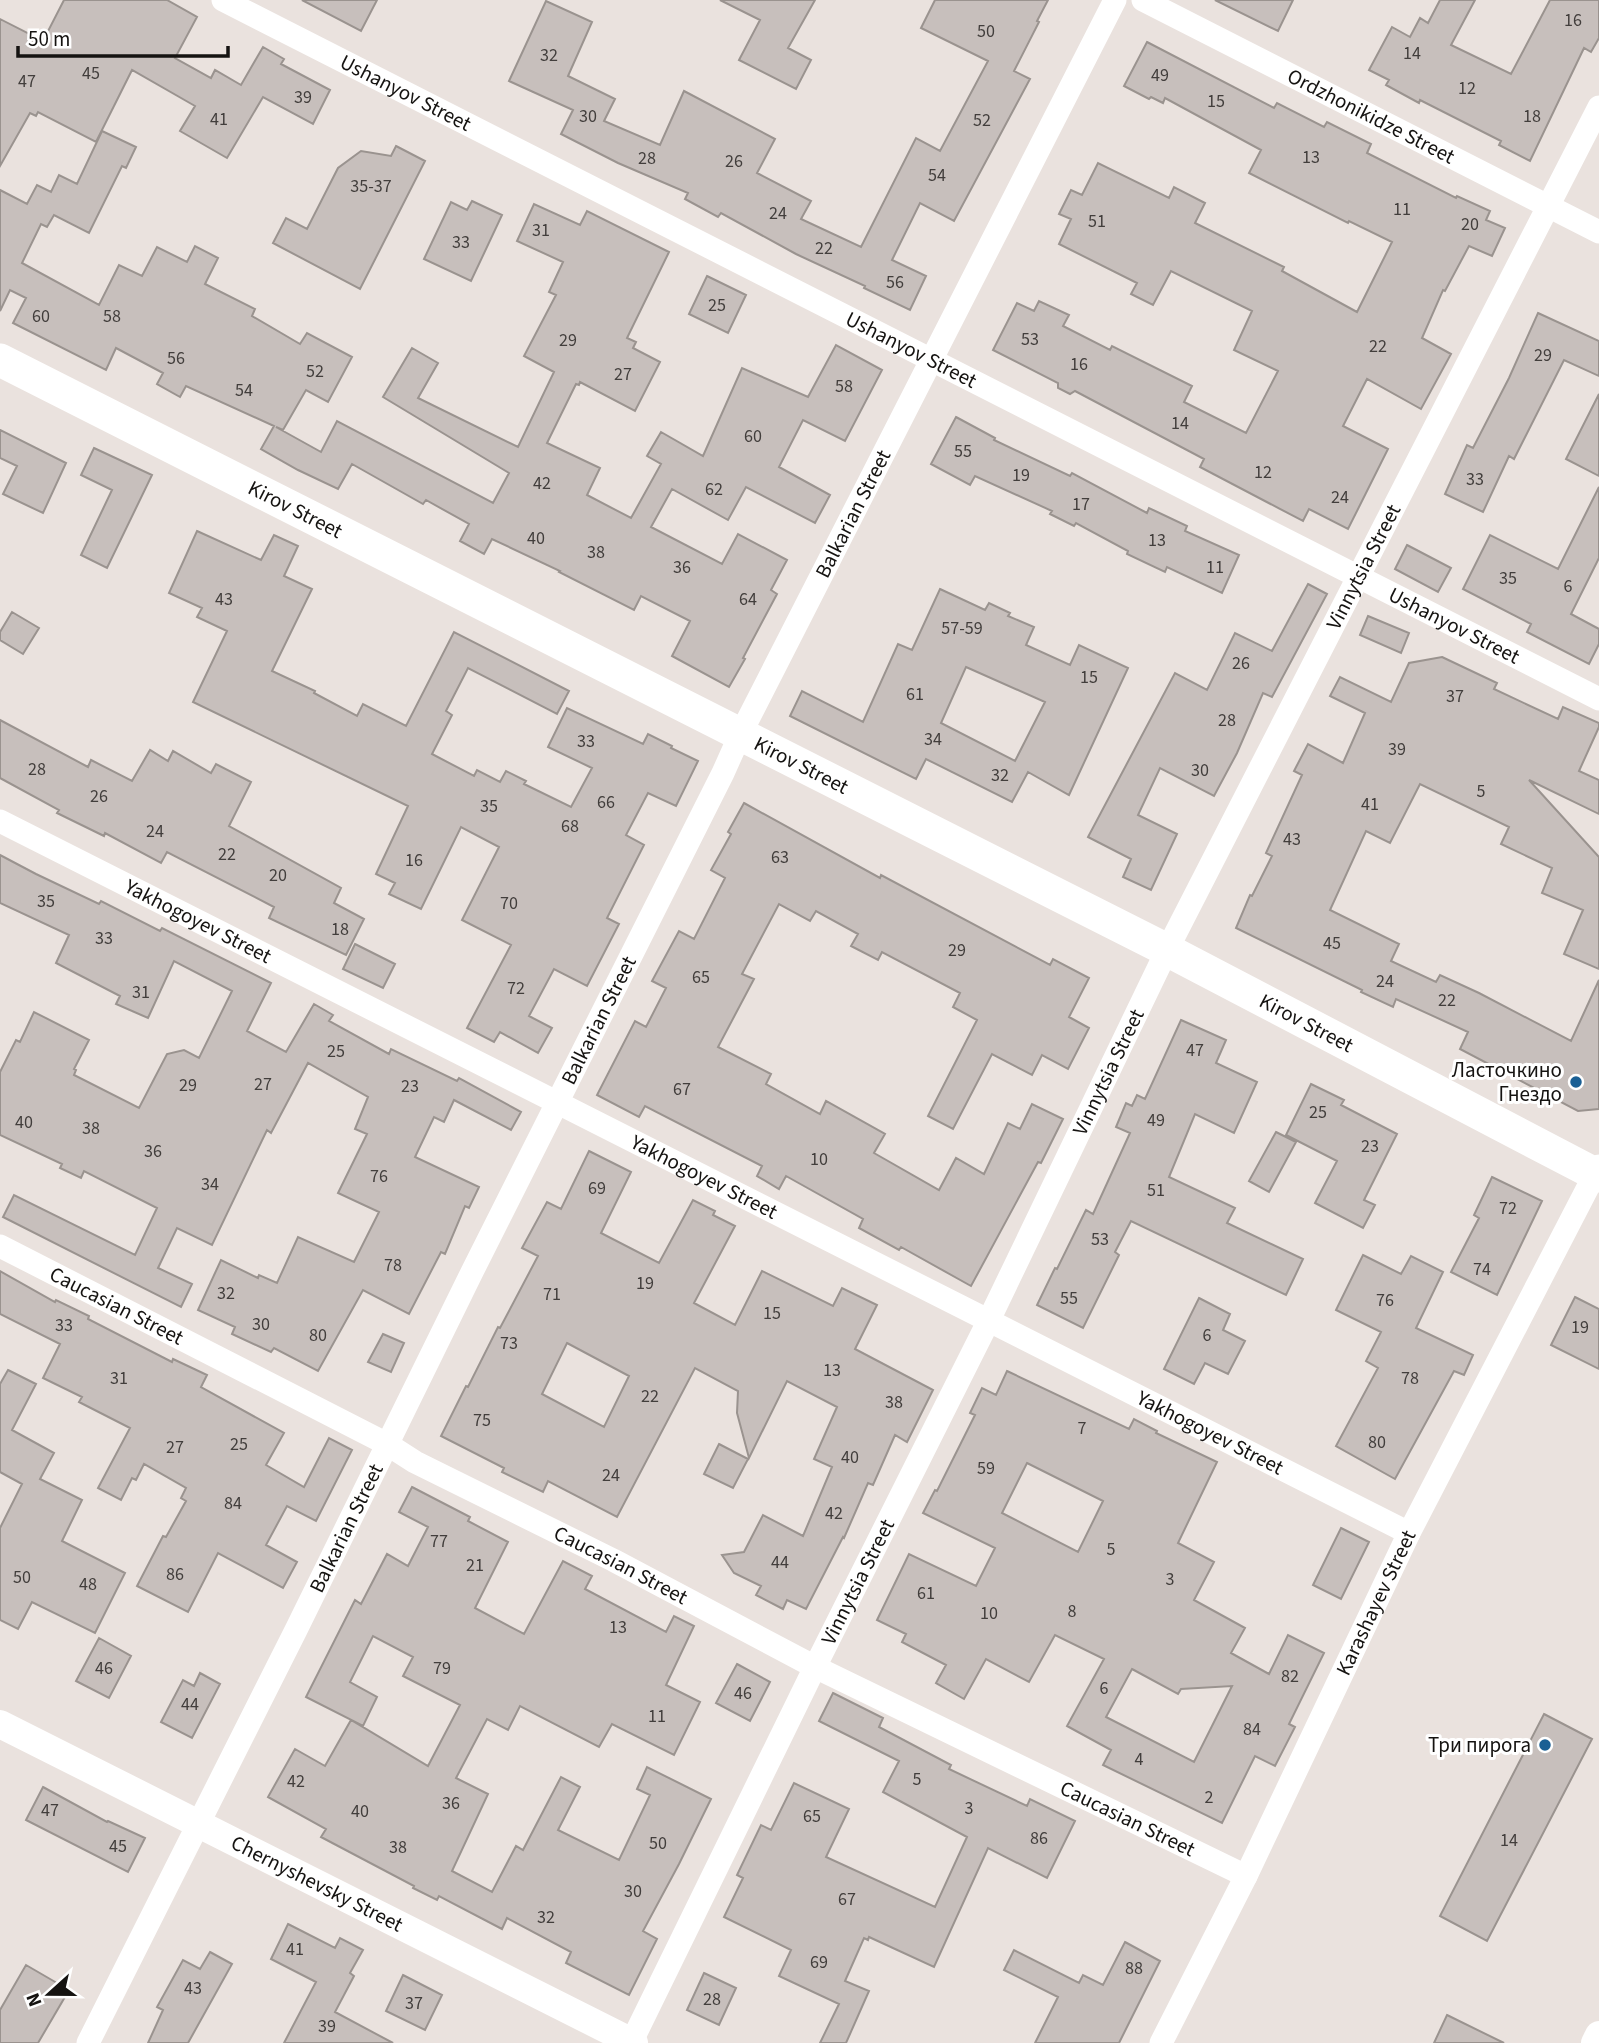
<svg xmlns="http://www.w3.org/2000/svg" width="1599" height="2043" viewBox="0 0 1599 2043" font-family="'Source Sans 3',sans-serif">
<rect width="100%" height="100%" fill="#eae2de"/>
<path fill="#c7bfbc" stroke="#9a938f" stroke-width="2" fill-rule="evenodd" d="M64 0H167L197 17 175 58 211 78 215 70 241 85 263 47 284 59 281 64 330 90 313 124 263 97 227 158 180 131 195 106 132 70 96 142 38 112 36 116 30 113 0 166V19L43 41Z
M302 0H377L361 31Z
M720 0H815L788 48 811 60 796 89 739 60 760 20Z
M935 0H1048L1037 21 1039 22 1014 71 1030 79 954 221 920 203 892 260 926 276 910 310 864 288 865 286 796 254 721 213 718 217 685 199 688 193 618 163 561 134 573 110 509 81 546 1 592 22 568 76 615 99 604 121 660 145 684 91 775 139 757 173 811 201 801 219 861 247 916 138 940 151 988 61 921 28Z
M1215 0H1293L1278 31Z
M1440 0H1475L1451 45 1511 74 1550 0H1599V38L1591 52 1584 48 1530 161 1499 145 1501 141 1420 100 1419 103 1386 85 1389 80 1369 70 1392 27 1410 37 1420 18 1428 23Z
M1147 42 1274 108 1277 103 1324 127 1327 122 1371 144 1367 153 1456 198 1457 196 1490 211 1486 220 1505 228 1492 256 1469 246 1445 291 1443 290 1422 338 1451 354 1421 409 1367 379 1343 426 1388 449 1348 529 1309 509 1303 521 1200 467 1204 459 1075 391 1070 394 1058 388V383L993 350 1017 303 1034 311 1039 301 1069 315 1063 326 1110 350 1112 346 1192 386 1184 402 1246 433 1278 371 1234 350 1252 311 1171 271 1153 305 1131 294 1137 283 1059 244 1071 219 1059 214 1071 190 1082 195 1098 163 1169 198 1174 187 1205 203 1195 223 1284 267 1282 271 1357 312 1392 242 1349 221 1348 223 1249 173 1261 150 1165 98 1163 103 1151 97 1149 99 1124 86Z
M102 131 136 147 126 168 122 166 89 233 54 215 47 227 41 224 22 263 99 305 119 265 142 276 157 247 187 262 195 246 218 258 205 284 255 309 252 316 300 344 307 333 352 357 328 402 306 390 283 430 276 427 321 452 337 421 493 503 509 473 383 397 412 348 438 363 418 398 518 447 554 372 524 356 556 295 549 292 563 262 517 241 534 204 580 225 587 211 669 252 627 338 636 342 633 348 660 362 635 411 580 382 579 385 576 384 547 443 600 468 587 495 631 518 661 464 647 456 661 432 703 456 742 368 808 397 836 345 882 370 845 441 803 420 779 467 830 495 815 523 746 487 728 520 672 489 651 527 722 564 738 534 787 560 771 590 777 594 743 658 745 659 729 687 672 656 690 621 641 596 634 610 559 572 560 571 492 539 484 554 460 541 469 524 426 500 423 504 352 464 338 489 298 470 261 449 274 426 186 386 180 397 157 384 163 373 116 348 106 370 13 323 26 298 10 290 0 311V190L27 204 37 185 51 192 59 175 77 184Z
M396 146 425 161 360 289 273 243 286 218 307 229 338 168 361 151 391 156Z
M472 201 502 215 471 281 424 259 451 202 467 210Z
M707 276 746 295 728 333 689 314Z
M1538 313 1599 341V376L1564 360 1514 459 1509 456 1483 512 1445 494 1467 445 1473 448 1509 378Z
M1599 394V476L1566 459Z
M956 417 995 438 994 440 1070 476 1072 473 1147 513 1149 508 1187 526 1185 531 1239 555 1222 593 1167 567 1165 572 1127 554 1128 551 1076 523 1074 526 1050 514 1052 511 975 476 970 485 931 464Z
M0 430 66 463 43 513 3 494 17 466 0 458Z
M94 448 152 475 107 568 81 555 112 490 81 475Z
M1599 487V558L1571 614 1599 629V644L1589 664 1527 632 1531 624 1463 589 1490 535 1558 569Z
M197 531 261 560 274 535 298 546 284 576 312 589 272 671 315 691 314 693 357 716 363 704 406 726 454 632 569 691 557 714 468 668 446 711 452 715 432 754 474 776 477 770 500 782 506 771 526 781 524 784 571 807 592 768 548 747 567 708 643 744 648 734 672 746 671 748 698 761 676 806 648 793 626 835 644 845 607 918 619 924 587 986 554 969 529 1016 552 1028 538 1053 500 1032 494 1042 467 1028 511 945 462 920 499 847 461 827 421 909 389 894 395 883 376 874 408 806 193 702 227 631 197 617 202 608 169 593Z
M1407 545 1451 568 1438 592 1395 569Z
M1308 584 1327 594 1272 697 1263 693 1237 753 1214 796 1160 768 1138 815 1177 834 1151 890 1123 877 1131 859 1088 837 1175 673 1207 690 1235 633 1272 651Z
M940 589 985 610 989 603 1010 613 1008 616 1034 627 1026 645 1070 665 1079 645 1128 668 1069 795 1028 772 1012 802 926 759 916 779 790 716 802 691 863 722 898 644 912 650ZM966 667 1045 702 1015 761 941 723Z
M12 612 39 628 23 654 0 640V632Z
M1368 616 1409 633 1401 653 1360 635Z
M1442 657 1497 683 1494 689 1558 719 1563 707 1599 723V727L1579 771 1599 780V814L1529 780 1599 857V969L1564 954 1583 910 1542 893 1552 868 1501 844 1509 827 1420 784 1390 843 1366 831 1330 910 1399 944 1391 961 1436 982 1440 975 1479 993 1571 1041 1599 980V1109L1578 1111 1460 1049 1468 1032 1396 999 1393 1007 1361 992 1362 990 1236 928 1250 895 1252 896 1272 856 1266 853 1302 775 1294 771 1308 744 1343 763 1365 713 1330 696 1340 677 1391 702 1409 663Z
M0 720 88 767 91 760 132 781 150 750 168 761 173 751 211 773 216 764 251 782 229 826 341 888 334 903 364 919 346 955 269 918 274 907 167 852 161 863 105 833 104 836 57 813 59 810 0 778Z
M744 803 880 878 881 875 1050 965 1053 959 1089 978 1069 1017 1089 1028 1068 1069 1042 1055 1032 1075 992 1054 953 1129 928 1116 977 1020 953 1007 960 993 882 952 878 960 851 946 858 934 816 911 810 921 779 904 742 974 754 979 718 1047 771 1074 766 1084 820 1114 826 1101 885 1134 874 1153 939 1190 956 1158 984 1174 1008 1123 1020 1129 1032 1104 1063 1119 1041 1163 1038 1162 971 1286 901 1247 899 1250 859 1228 863 1219 786 1176 779 1189 757 1176 762 1166 645 1106 639 1117 597 1095 635 1021 646 1027 666 988 652 981 679 931 694 939 725 878 711 870 731 834 728 832Z
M0 855 36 874 99 904 101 901 160 931 162 928 271 983 247 1031 286 1052 314 1004 333 1015 329 1021 389 1054 391 1049 457 1081 459 1078 521 1112 511 1130 454 1100 444 1122 434 1117 415 1157 479 1187 469 1208 465 1206 445 1254 441 1252 409 1314 363 1290 318 1371 274 1348 271 1352 232 1334 235 1327 198 1310 221 1260 258 1278 259 1275 277 1283 298 1237 354 1262 379 1212 338 1193 367 1134 355 1129 368 1097 308 1063 271 1133 267 1130 212 1245 177 1228 158 1268 192 1284 181 1307 3 1217 14 1195 135 1255 157 1208 84 1171 81 1178 60 1168 62 1164 0 1135V1072L16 1040 20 1042 34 1012 89 1040 74 1069 76 1070 74 1075 139 1108 167 1054 184 1050 199 1058 232 991 174 961 148 1018 116 1004 120 996 56 963 69 935 0 903Z
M355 944 395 964 383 988 343 969Z
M1181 1020 1226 1040 1216 1063 1257 1082 1234 1133 1195 1114 1169 1177 1235 1208 1227 1223 1303 1259 1286 1295 1131 1221 1115 1252 1119 1255 1083 1328 1037 1305 1055 1268 1057 1269 1086 1210 1093 1214 1130 1133 1116 1127 1126 1103 1132 1106 1137 1095 1145 1099Z
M1311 1084 1344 1100 1341 1105 1397 1134 1364 1200 1375 1205 1363 1228 1315 1203 1337 1161 1286 1135Z
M1276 1132 1296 1142 1269 1192 1249 1181Z
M589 1151 631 1172 601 1233 659 1263 693 1200 715 1211 713 1215 735 1226 694 1303 735 1325 762 1271 833 1306 842 1288 877 1305 855 1349 933 1390 907 1442 895 1435 873 1485 868 1483 844 1538 843 1537 806 1609 787 1600 783 1609 756 1595 761 1586 734 1573 722 1555 744 1552 763 1515 803 1536 832 1467 814 1459 837 1407 787 1381 749 1458 737 1413 738 1391 695 1368 617 1517 548 1481 543 1492 502 1472 504 1468 441 1436 466 1386 468 1387 498 1327 500 1328 538 1256 522 1248 547 1202 561 1209ZM567 1343 629 1376 604 1427 542 1394Z
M1492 1177 1542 1201 1497 1295 1451 1272 1479 1218 1474 1215Z
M1363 1255 1401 1274 1411 1256 1443 1272 1416 1328 1473 1355 1464 1375 1454 1371 1395 1479 1336 1446 1378 1368 1366 1361 1381 1332 1336 1310Z
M0 1271 55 1302 56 1300 89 1316 88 1319 172 1362 173 1359 207 1375 201 1387 284 1433 266 1465 304 1487 329 1438 352 1450 316 1521 287 1506 266 1545 297 1562 283 1588 218 1553 188 1612 137 1586 163 1536 166 1537 186 1501 181 1498 186 1488 144 1464 136 1480 132 1478 121 1500 98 1488 130 1428 79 1402 82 1397 43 1378 60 1344 0 1314Z
M1575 1297 1599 1309V1369L1551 1345Z
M1199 1298 1230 1314 1223 1330 1245 1341 1228 1374 1205 1363 1194 1384 1164 1369Z
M383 1334 404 1343 391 1372 368 1362Z
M8 1370 36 1384 12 1430 54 1453 40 1479 82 1500 62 1541 125 1573 95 1633 32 1602 18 1629 0 1620V1528L22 1484 0 1472V1384Z
M1007 1371 1129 1429 1134 1419 1157 1431 1156 1433 1217 1462 1178 1543 1214 1562 1194 1600 1245 1628 1231 1653 1269 1674 1288 1635 1324 1653 1289 1724 1295 1727 1275 1766 1255 1756 1222 1823 1103 1765 1111 1750 1067 1726 1104 1659 1055 1635 1029 1682 986 1659 964 1699 936 1683 946 1665 902 1642 906 1634 877 1620 909 1554 976 1586 995 1548 923 1513 935 1490 937 1491 975 1415 970 1413 982 1388 996 1395ZM1027 1463 1103 1501 1078 1552 1002 1513ZM1132 1669 1178 1694 1181 1689 1232 1686 1194 1762 1106 1717Z
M719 1444 748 1459 733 1488 704 1474Z
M412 1487 470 1517 468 1521 508 1542 475 1608 524 1634 563 1561 592 1576 585 1589 666 1632 674 1616 694 1626 666 1685 700 1702 674 1755 612 1724 599 1747 520 1706 508 1730 487 1719 456 1778 488 1794 452 1871 492 1892 516 1846 523 1850 561 1777 580 1787 558 1830 619 1860 650 1795 637 1789 647 1767 711 1799 679 1864 643 1931 657 1939 629 1995 566 1963 571 1952 507 1918 502 1929 439 1896 437 1900 413 1888 414 1886 321 1837 326 1829 268 1797 295 1749 325 1766 351 1720 428 1766 460 1705 403 1676 413 1657 373 1636 350 1682 377 1697 363 1726 306 1697 355 1600 361 1604 387 1554 408 1566 428 1527 399 1512Z
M1341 1528 1369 1542 1341 1599 1313 1585Z
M99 1638 131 1656 109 1698 76 1681Z
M737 1664 770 1682 750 1721 716 1703Z
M200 1673 220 1684 192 1738 161 1722 183 1680 194 1686Z
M833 1693 883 1718 879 1727 951 1765 949 1769 1027 1806 1030 1799 1075 1821 1047 1878 988 1848 934 1967 869 1937 868 1940 864 1938 845 1981 869 1991 846 2043H820L839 2004 779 1976 791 1950 724 1917 743 1878 737 1875 761 1825 771 1830 794 1783 849 1809 826 1857 935 1907 967 1837 883 1792 899 1761 819 1721Z
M1544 1714 1592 1739 1487 1941 1440 1916Z
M43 1787 107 1822 108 1821 145 1838 128 1872 26 1820Z
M288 1924 335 1948 340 1938 363 1950 350 1973 354 1976 335 2012 393 2043H284L316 1982 271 1959Z
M1125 1942 1160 1961 1119 2043H1035L1058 1997 1004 1970 1014 1950 1079 1983 1083 1975 1103 1985Z
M210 1952 232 1964 188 2043H148L163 2010 157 2007 183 1960 200 1969Z
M26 1965 69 1990 38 2043H0V2010Z
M704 1973 736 1988 719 2025 687 2010Z
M403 1975 442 1995 425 2030 386 2011Z
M1447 2015 1504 2043H1434Z"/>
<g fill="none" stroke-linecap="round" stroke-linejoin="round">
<g stroke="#fff" stroke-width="23">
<path id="s1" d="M223 0 1599 699"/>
<path id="s2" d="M1143 0 1599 232"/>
<path id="s3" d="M0 821 1409 1533"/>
<path id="s4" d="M0 1246 387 1444 415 1462 613 1560 815 1667 1246 1876"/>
<path id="s5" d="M88 2043 296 1630 473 1270 723 773 740 735 1115 0"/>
<path id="s6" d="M631 2043 815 1667 988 1322 1167 950 1599 107"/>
<path id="s7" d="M1161 2043 1246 1876 1409 1533 1599 1166"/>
</g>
<g stroke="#fff" stroke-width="28">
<path id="s8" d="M0 1724 634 2043"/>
<path d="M1595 2043 1599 2035"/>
</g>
<path stroke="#fff" stroke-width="33" id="s9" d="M0 360 1167 950 1599 1176"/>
</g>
<g fill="#1a5f94" stroke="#fff" stroke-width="2.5">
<circle cx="1576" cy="1082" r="7"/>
<circle cx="1545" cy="1745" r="7"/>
</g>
<g text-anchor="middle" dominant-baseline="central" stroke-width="6" stroke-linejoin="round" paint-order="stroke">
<g font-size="18" fill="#423e3c">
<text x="1573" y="20">16</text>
<text x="986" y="31">50</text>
<text x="1412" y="53">14</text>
<text x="549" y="55">32</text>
<text x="91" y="73">45</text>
<text x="1160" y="75">49</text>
<text x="27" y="81">47</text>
<text x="1467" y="88">12</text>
<text x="303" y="97">39</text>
<text x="1216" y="101">15</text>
<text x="588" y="116">30</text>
<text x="1532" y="116">18</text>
<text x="219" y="119">41</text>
<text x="982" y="120">52</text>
<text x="1311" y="157">13</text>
<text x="647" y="158">28</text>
<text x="734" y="161">26</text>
<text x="937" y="175">54</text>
<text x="371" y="186">35-37</text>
<text x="1402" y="209">11</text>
<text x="778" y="213">24</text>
<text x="1097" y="221">51</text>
<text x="1470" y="224">20</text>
<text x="541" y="230">31</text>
<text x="461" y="242">33</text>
<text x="824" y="248">22</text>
<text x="895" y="282">56</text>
<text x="717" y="305">25</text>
<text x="41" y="316">60</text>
<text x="112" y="316">58</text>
<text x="1030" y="339">53</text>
<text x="568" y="340">29</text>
<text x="1378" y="346">22</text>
<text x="1543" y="355">29</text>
<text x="176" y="358">56</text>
<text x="1079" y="364">16</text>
<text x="315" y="371">52</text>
<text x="623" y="374">27</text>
<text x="844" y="386">58</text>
<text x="244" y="390">54</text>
<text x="1180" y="423">14</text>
<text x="753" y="436">60</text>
<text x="963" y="451">55</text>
<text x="1263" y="472">12</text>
<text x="1021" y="475">19</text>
<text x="1475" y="479">33</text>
<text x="542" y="483">42</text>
<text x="714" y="489">62</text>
<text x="1340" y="497">24</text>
<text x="1081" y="504">17</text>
<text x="536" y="538">40</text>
<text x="1157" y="540">13</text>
<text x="596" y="552">38</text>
<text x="682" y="567">36</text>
<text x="1215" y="567">11</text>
<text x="1508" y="578">35</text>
<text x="1568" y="586">6</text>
<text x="224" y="599">43</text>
<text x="748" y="599">64</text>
<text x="962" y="628">57-59</text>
<text x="1241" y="663">26</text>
<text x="1089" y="677">15</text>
<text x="915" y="694">61</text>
<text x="1455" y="696">37</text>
<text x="1227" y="720">28</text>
<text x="933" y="739">34</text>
<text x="586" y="741">33</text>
<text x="1397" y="749">39</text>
<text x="37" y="769">28</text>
<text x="1200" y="770">30</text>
<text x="1000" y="775">32</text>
<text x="1481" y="791">5</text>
<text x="99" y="796">26</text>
<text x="606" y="802">66</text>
<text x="1370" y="804">41</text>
<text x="489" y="806">35</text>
<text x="570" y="826">68</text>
<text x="155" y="831">24</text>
<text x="1292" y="839">43</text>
<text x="227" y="854">22</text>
<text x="780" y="857">63</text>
<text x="414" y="860">16</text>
<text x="278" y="875">20</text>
<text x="46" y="901">35</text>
<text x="509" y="903">70</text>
<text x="340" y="929">18</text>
<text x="104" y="938">33</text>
<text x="1332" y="943">45</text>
<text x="957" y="950">29</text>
<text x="701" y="977">65</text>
<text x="1385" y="981">24</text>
<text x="516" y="988">72</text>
<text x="141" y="992">31</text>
<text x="1447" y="1000">22</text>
<text x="1195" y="1050">47</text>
<text x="336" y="1051">25</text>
<text x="263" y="1084">27</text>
<text x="188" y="1085">29</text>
<text x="410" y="1086">23</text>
<text x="682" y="1089">67</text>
<text x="1318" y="1112">25</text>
<text x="1156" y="1120">49</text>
<text x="24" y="1122">40</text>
<text x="91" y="1128">38</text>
<text x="1370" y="1146">23</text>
<text x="153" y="1151">36</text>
<text x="819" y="1159">10</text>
<text x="379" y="1176">76</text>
<text x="210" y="1184">34</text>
<text x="597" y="1188">69</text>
<text x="1156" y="1190">51</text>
<text x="1508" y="1208">72</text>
<text x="1100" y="1239">53</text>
<text x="393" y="1265">78</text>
<text x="1482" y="1269">74</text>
<text x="645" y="1283">19</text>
<text x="226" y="1293">32</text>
<text x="552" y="1294">71</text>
<text x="1069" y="1298">55</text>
<text x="1385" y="1300">76</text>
<text x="772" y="1313">15</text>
<text x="261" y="1324">30</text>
<text x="64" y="1325">33</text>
<text x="1580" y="1327">19</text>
<text x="318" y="1335">80</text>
<text x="1207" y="1335">6</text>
<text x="509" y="1343">73</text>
<text x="832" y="1370">13</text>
<text x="119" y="1378">31</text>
<text x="1410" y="1378">78</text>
<text x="650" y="1396">22</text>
<text x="894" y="1402">38</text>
<text x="482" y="1420">75</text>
<text x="1082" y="1428">7</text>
<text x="1377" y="1442">80</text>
<text x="239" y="1444">25</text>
<text x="175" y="1447">27</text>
<text x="850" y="1457">40</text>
<text x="986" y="1468">59</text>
<text x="611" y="1475">24</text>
<text x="233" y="1503">84</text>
<text x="834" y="1513">42</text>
<text x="439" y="1541">77</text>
<text x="1111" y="1549">5</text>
<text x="780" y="1562">44</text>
<text x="475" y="1565">21</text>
<text x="175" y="1574">86</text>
<text x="22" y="1577">50</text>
<text x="1170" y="1579">3</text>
<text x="88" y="1584">48</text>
<text x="926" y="1593">61</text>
<text x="1072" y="1611">8</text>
<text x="989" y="1613">10</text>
<text x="618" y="1627">13</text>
<text x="104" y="1668">46</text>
<text x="442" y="1668">79</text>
<text x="1290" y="1676">82</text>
<text x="1104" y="1688">6</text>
<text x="743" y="1693">46</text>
<text x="190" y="1704">44</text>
<text x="657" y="1716">11</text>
<text x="1252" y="1729">84</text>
<text x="1139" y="1759">4</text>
<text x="917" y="1779">5</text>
<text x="296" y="1781">42</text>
<text x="1209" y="1797">2</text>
<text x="451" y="1803">36</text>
<text x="969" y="1808">3</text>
<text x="50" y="1810">47</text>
<text x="360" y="1811">40</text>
<text x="812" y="1816">65</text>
<text x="1039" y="1838">86</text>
<text x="1509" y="1840">14</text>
<text x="658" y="1843">50</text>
<text x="118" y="1846">45</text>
<text x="398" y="1847">38</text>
<text x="633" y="1891">30</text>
<text x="847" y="1899">67</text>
<text x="546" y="1917">32</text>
<text x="295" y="1949">41</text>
<text x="819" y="1962">69</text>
<text x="1134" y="1968">88</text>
<text x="193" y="1988">43</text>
<text x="712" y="1999">28</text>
<text x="414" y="2003">37</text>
<text x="327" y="2026">39</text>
</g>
<g font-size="21" fill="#151311" stroke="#fff">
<text stroke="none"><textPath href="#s1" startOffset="205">Ushanyov Street</textPath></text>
<text stroke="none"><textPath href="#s2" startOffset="256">Ordzhonikidze Street</textPath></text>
<text stroke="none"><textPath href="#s1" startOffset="772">Ushanyov Street</textPath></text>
<text stroke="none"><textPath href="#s9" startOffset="331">Kirov Street</textPath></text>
<text stroke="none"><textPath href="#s5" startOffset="1710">Balkarian Street</textPath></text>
<text stroke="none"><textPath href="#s6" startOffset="1648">Vinnytsia Street</textPath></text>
<text stroke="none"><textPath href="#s1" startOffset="1381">Ushanyov Street</textPath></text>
<text stroke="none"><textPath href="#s9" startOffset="898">Kirov Street</textPath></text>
<text stroke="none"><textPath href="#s3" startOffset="222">Yakhogoyev Street</textPath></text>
<text stroke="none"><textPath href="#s5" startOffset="1143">Balkarian Street</textPath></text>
<text stroke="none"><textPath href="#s9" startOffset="1465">Kirov Street</textPath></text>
<text stroke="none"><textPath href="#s6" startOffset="1082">Vinnytsia Street</textPath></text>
<text stroke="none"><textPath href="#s3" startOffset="789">Yakhogoyev Street</textPath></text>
<text stroke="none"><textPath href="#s4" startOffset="131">Caucasian Street</textPath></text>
<text stroke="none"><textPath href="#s3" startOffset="1356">Yakhogoyev Street</textPath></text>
<text stroke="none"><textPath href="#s5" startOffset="576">Balkarian Street</textPath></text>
<text stroke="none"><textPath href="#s4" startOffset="698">Caucasian Street</textPath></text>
<text stroke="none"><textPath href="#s6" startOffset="514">Vinnytsia Street</textPath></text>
<text stroke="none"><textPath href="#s7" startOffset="490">Karashaуev Street</textPath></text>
<text stroke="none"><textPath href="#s4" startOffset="1265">Caucasian Street</textPath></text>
<text stroke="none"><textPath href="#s8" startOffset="355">Chernyshevsky Street</textPath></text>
</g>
<g font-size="21" fill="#151311" stroke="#fff" text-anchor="end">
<text x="1562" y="1070">Ласточкино<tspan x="1562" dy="24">Гнездо</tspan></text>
<text x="1531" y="1745">Три пирога</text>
</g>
</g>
<g transform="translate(49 1994) rotate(249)" stroke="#ffffff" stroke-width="5" paint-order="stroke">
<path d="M0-5L12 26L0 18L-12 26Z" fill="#151311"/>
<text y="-10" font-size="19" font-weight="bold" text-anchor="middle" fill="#151311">N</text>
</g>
<path d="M18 46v10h210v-10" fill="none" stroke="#151311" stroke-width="3.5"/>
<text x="28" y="46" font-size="21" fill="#151311" stroke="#ffffff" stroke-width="5" paint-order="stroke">50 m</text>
</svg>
